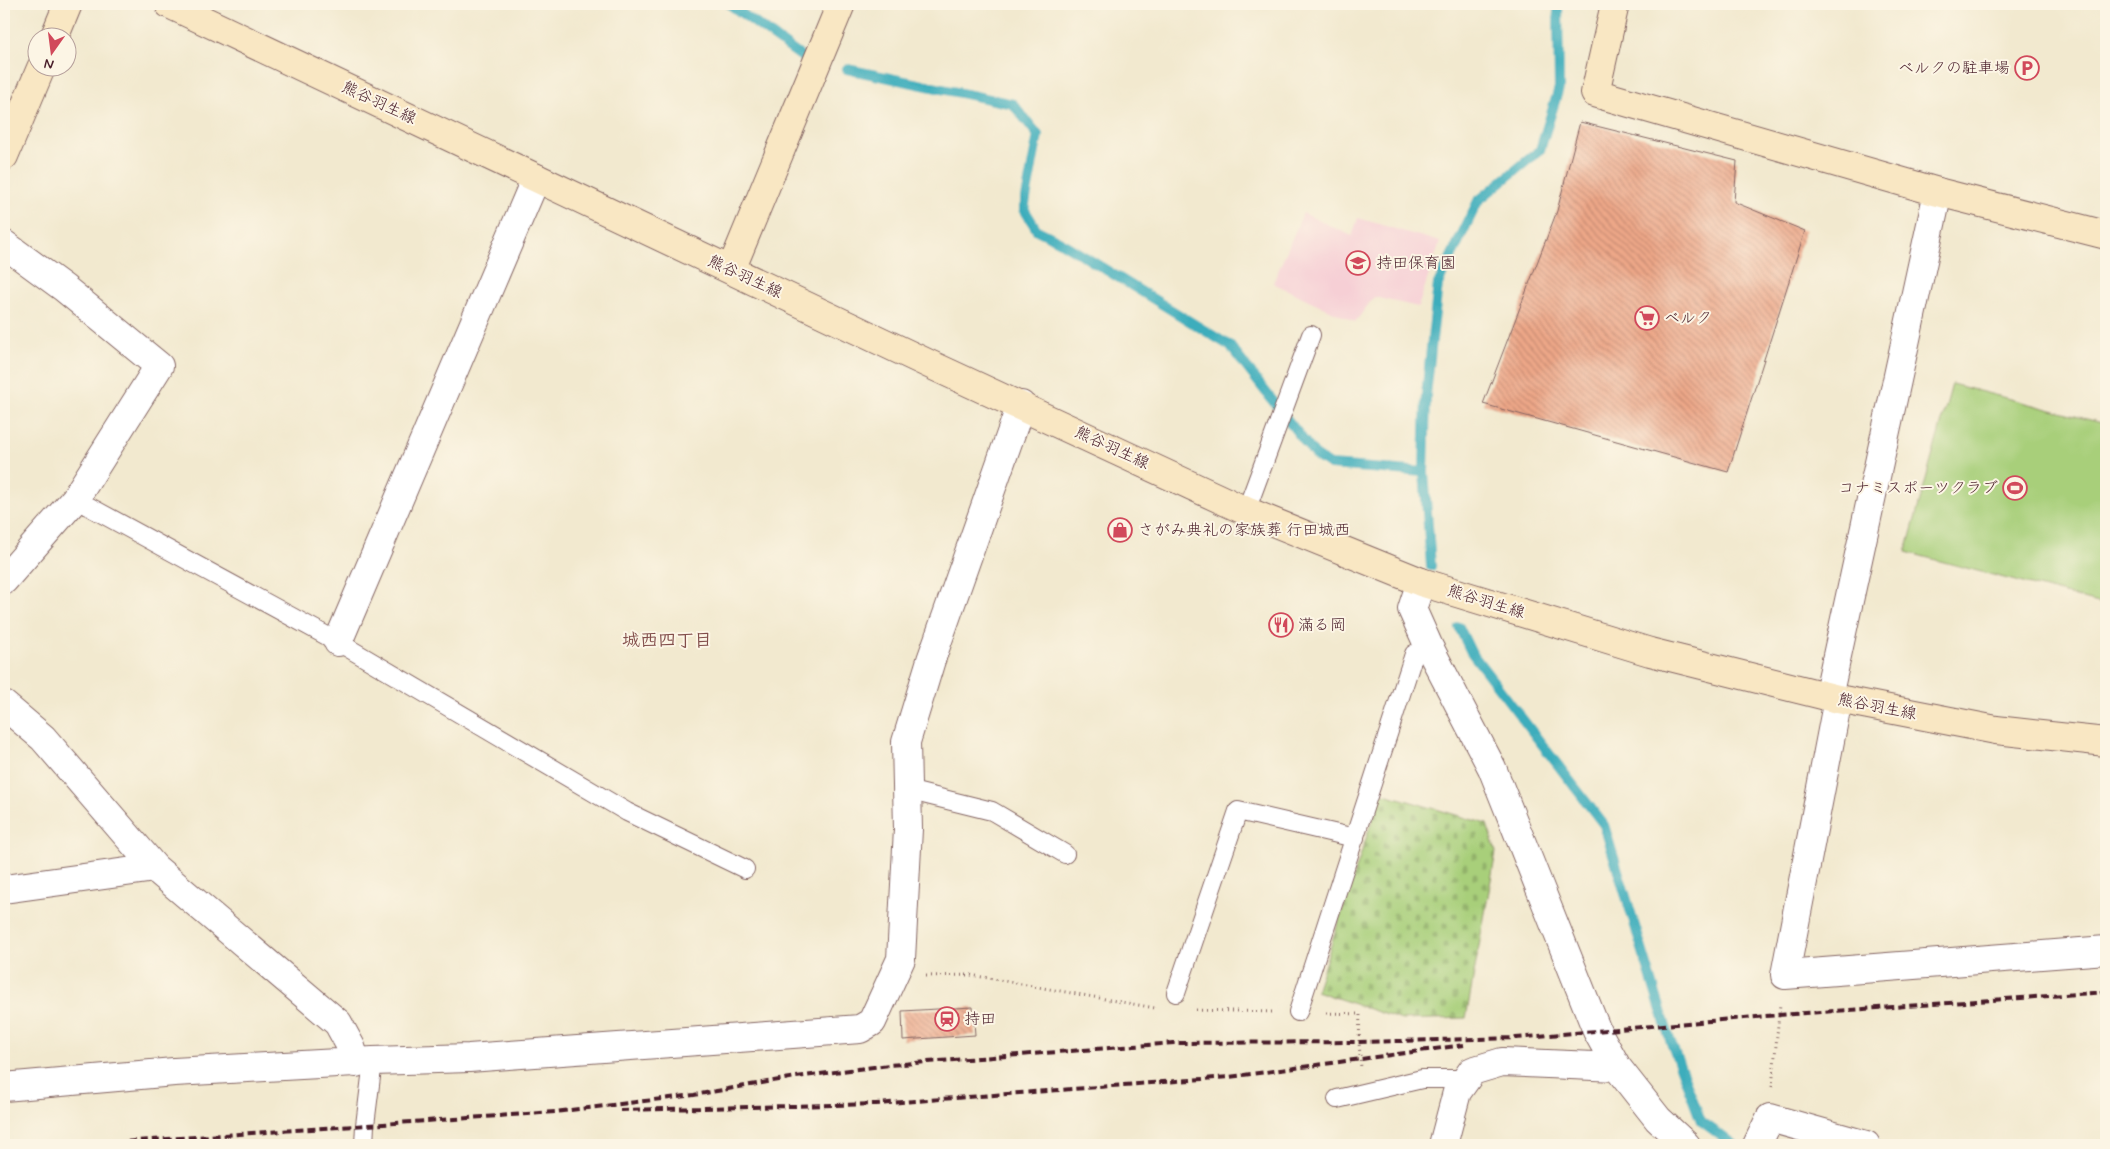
<svg xmlns="http://www.w3.org/2000/svg" width="2110" height="1149" viewBox="0 0 2110 1149" font-family="Mynerve,'Klee One',sans-serif">
<defs>
<pattern id="cemetery-stones" width="16" height="16" patternUnits="userSpaceOnUse" patternTransform="scale(1.25)"><rect width="16" height="16" fill="#a8cf7a"/><path d="M2 7V4a2 2 0 0 1 4 0v3zM10 15v-3a2 2 0 0 1 4 0v3z" fill="#92b16a"/></pattern>
<pattern id="building-back-hatch" width="6" height="6" patternUnits="userSpaceOnUse" patternTransform="scale(1.25)"><rect width="6" height="6" fill="#eda788"/><path d="M-1 5l2 2M0 0l6 6M5-1l2 2" fill="none" stroke="#c2876f"/></pattern>
</defs>
<rect width="100%" height="100%" fill="#fcf5e5"/>
<filter id="ink" filterUnits="userSpaceOnUse"><feTurbulence type="fractalNoise" baseFrequency=".02" numOctaves="2"/><feDisplacementMap in="SourceGraphic" scale="10" xChannelSelector="R" yChannelSelector="G"/><feConvolveMatrix kernelMatrix="1 2 1 2 8 2 1 2 1" color-interpolation-filters="sRGB"/></filter>
<filter id="wash" filterUnits="userSpaceOnUse"><feTurbulence type="fractalNoise" baseFrequency=".0096" numOctaves="4" result="noise"/><feDisplacementMap in="SourceGraphic" scale="20" xChannelSelector="R" yChannelSelector="G"/><feGaussianBlur stdDeviation="1.12" result="paint"/><feColorMatrix in="noise" values="0 0 0 0 0 0 0 0 0 0 0 0 0 0 0 0 0 1.4 0 .05"/><feComposite in="paint" operator="in"/></filter>
<g filter="url(#wash)">
<rect width="100%" height="100%" fill="#f2e9cf"/>
<path fill="#f6cfd5" d="M1303 213 1352 236 1358 218 1440 242 1418 307 1374 297 1355 322 1273 283Z"/>
<path fill="url(#cemetery-stones)" stroke="#797752" d="M1381 793 1487 824 1496 852 1466 1018 1402 1020 1316 991Z"/>
<path fill="#a8cf7a" stroke="#797752" d="M1952 384 2106 424V605L1906 552Z"/>
<g fill="none" stroke-linecap="round" stroke-linejoin="round">
<path stroke="#3eadbc" stroke-width="10" d="M729 4 806 60
M847 69 1013 104 1038 135 1024 209 1037 230 1059 241 1230 346 1315 455 1330 465 1424 472
M1431 566 1424 472 1426 395 1438 284 1478 201 1540 150 1559 88 1558 4
M1459 627 1471 652 1604 825 1670 1040 1701 1121 1734 1145"/>
</g>
<g id="blocks">
<path fill="url(#building-back-hatch)" d="M1580 122 1737 161 1734 202 1805 231 1728 472 1483 404 1557 211Z
M973 1007 975 1035 903 1040 902 1011Z"/>
</g>
</g>
<g filter="url(#ink)">
<use href="#blocks" fill-opacity="0" stroke="#856664" stroke-width="1"/>
<g fill="none" stroke-linecap="round" stroke-linejoin="round">
<g stroke="#856664" stroke-width="20">
<path id="lane" d="M75 499 338 642 627 812 745 869
M1246 511 1311 335
M907 790 992 811 1065 854
M1176 993 1238 811 1355 838
M1298 1012 1414 654 1429 647
M1337 1099 1422 1079H1466
M364 1145 365 1125 373 1061"/>
</g>
<g stroke="#856664" stroke-width="30">
<path id="street" d="M4 244 64 288 159 366 75 499 4 580
M1421 582 1412 609 1429 647 1492 768 1597 1031 1617 1067 1658 1119 1686 1145
M338 642 536 178
M1828 697 1938 192
M1838 699 1785 975 2106 950
M4 705 43 738 155 868 338 1023 351 1047 356 1063
M4 889 155 868
M4 1087 174 1072 373 1061 469 1058 860 1029 872 1022 901 959 908 829 906 742 931 660 1021 405
M1443 1145 1457 1092 1472 1071 1502 1062 1617 1067
M1757 1145 1770 1118 1866 1145"/>
</g>
<g stroke="#856664" stroke-width="30">
<path id="secondary" d="M169 4 927 363 1246 511 1421 582 1650 652 1838 699 1996 730 2106 742
M1615 4 1595 93 1938 192 2106 235
M54 38 68 4
M4 156 41 68
M731 270 841 4"/>
</g>
<path stroke="#856664" stroke-width="3" stroke-dasharray="1 4" stroke-linecap="butt" d="M926 976 971 975 1155 1008
M1196 1010 1272 1012
M1326 1013 1360 1014 1359 1042 1361 1068
M1772 1087 1780 1004"/>
<use href="#lane" stroke="#fff" stroke-width="18"/>
<use href="#street" stroke="#fff" stroke-width="28"/>
<use href="#secondary" stroke="#f9e7c3" stroke-width="28"/>
<path stroke="#4a1f2b" stroke-width="4" stroke-dasharray="8 4" stroke-linecap="butt" d="M620 1110 876 1104 1229 1077 1464 1045
M80 1145 555 1112 694 1095 796 1077 889 1065 1174 1043 1359 1042 1516 1038 1778 1015 2106 992"/>
</g>
</g>
<defs>
<g id="parking-ring" transform="scale(1.25)"><circle r="9.5" fill="#fcf5e5" stroke="#d1495b" stroke-width="1.5"/><path d="M-3.5-5.5H1a3.5 3.5 0 0 1 0 7H-1V5.5H-3.5ZM-1-3.4V-.6H.8a1.4 1.4 0 0 0 0-2.8Z" fill="#d1495b"/></g>
<g id="school-ring" transform="scale(1.25)"><circle r="9.5" fill="#fcf5e5" stroke="#d1495b" stroke-width="1.5"/><path d="M0-5L7-2L0 1L-7-2ZM-4 1L0 2.5L4 1V4Q0 6-4 4Z" fill="#d1495b"/></g>
<g id="supermarket-ring" transform="scale(1.25)"><circle r="9.5" fill="#fcf5e5" stroke="#d1495b" stroke-width="1.5"/><path d="M-6-5.5h2.5l.6 2H6L4.5 2H-2.5L-4.4-4H-6ZM-1.5 3.2a1.3 1.3 0 1 0 .1 0ZM3 3.2a1.3 1.3 0 1 0 .1 0Z" fill="#d1495b"/></g>
<g id="stadium-ring" transform="scale(1.25)"><circle r="9.5" fill="#fcf5e5" stroke="#d1495b" stroke-width="1.5"/><path d="M0-5a6.5 5 0 1 0 0 10a6.5 5 0 1 0 0-10ZM-3.5-1.8h7v3.6h-7Z" fill="#d1495b"/></g>
<g id="shop-ring" transform="scale(1.25)"><circle r="9.5" fill="#fcf5e5" stroke="#d1495b" stroke-width="1.5"/><path d="M-5-2.5h2.3a2.7 3.5 0 0 1 5.4 0H5L5.5 6h-11ZM-1.5-2.5h3a1.5 2.3 0 0 0-3 0Z" fill="#d1495b"/></g>
<g id="restaurant-ring" transform="scale(1.25)"><circle r="9.5" fill="#fcf5e5" stroke="#d1495b" stroke-width="1.5"/><path d="M-5-6h1v4h1v-4h1v4h1v-4h1v5L-1.5 .5V6h-2V.5L-5-1ZM5-6V6H3V1.5H1.5Q1.5-4 5-6Z" fill="#d1495b"/></g>
<g id="station-ring" transform="scale(1.25)"><circle r="9.5" fill="#fcf5e5" stroke="#d1495b" stroke-width="1.5"/><path d="M-3-6H3Q5-6 5-4V2Q5 4 3 4L4.5 6H3L1.5 4h-3L-3 6H-4.5L-3 4Q-5 4-5 2V-4Q-5-6-3-6ZM-3.5-4v3h7v-3ZM-3.5 1v1.5H-2V1ZM2 1v1.5H3.5V1Z" fill="#d1495b"/></g>
</defs>
<g fill-rule="evenodd">
<use href="#parking-ring" x="2027" y="68"/>
<use href="#school-ring" x="1358" y="263"/>
<use href="#supermarket-ring" x="1647" y="318"/>
<use href="#stadium-ring" x="2015" y="488"/>
<use href="#shop-ring" x="1120" y="530"/>
<use href="#restaurant-ring" x="1281" y="625"/>
<use href="#station-ring" x="947" y="1019"/>
</g>
<g text-anchor="middle" dominant-baseline="central" stroke-width="4" stroke-linejoin="round" paint-order="stroke">
<g font-size="16" fill="#4a1f2b" stroke="#fcf5e5" text-anchor="start">
<text x="2010" y="68" text-anchor="end">ベルクの駐車場</text>
<text x="1376" y="263">持田保育園</text>
<text x="1664" y="318">ベルク</text>
<text x="1998" y="488" text-anchor="end">コナミスポーツクラブ</text>
<text x="1138" y="530">さがみ典礼の家族葬 行田城西</text>
<text x="1298" y="625">滿る岡</text>
<text x="964" y="1019">持田</text>
</g>
<g font-size="16" fill="#4a1f2b" stroke="#fcf5e5">
<text transform="translate(379 103) rotate(25)">熊谷羽生線</text>
<text transform="translate(745 277) rotate(25)">熊谷羽生線</text>
<text transform="translate(1112 448) rotate(25)">熊谷羽生線</text>
<text transform="translate(1486 602) rotate(17)">熊谷羽生線</text>
<text transform="translate(1877 707) rotate(11)">熊谷羽生線</text>
</g>
<g font-size="18" font-weight="bold" fill="#834f4c" stroke="#fcf5e5">
<text x="667" y="641">城西四丁目</text>
</g>
</g>
<rect width="2110" height="1149" fill="none" stroke="#fcf5e5" stroke-width="20"/>
<g transform="translate(52 52) rotate(194)"><circle r="24" fill="#fcf5e5" stroke="#b59f9b"/>
<path d="M0-4L9 19L0 12L-9 19Z" fill="#d1495b"/>
<text y="-8" font-size="14" font-weight="bold" text-anchor="middle" fill="#4a1f2b">N</text>
</g>
</svg>
